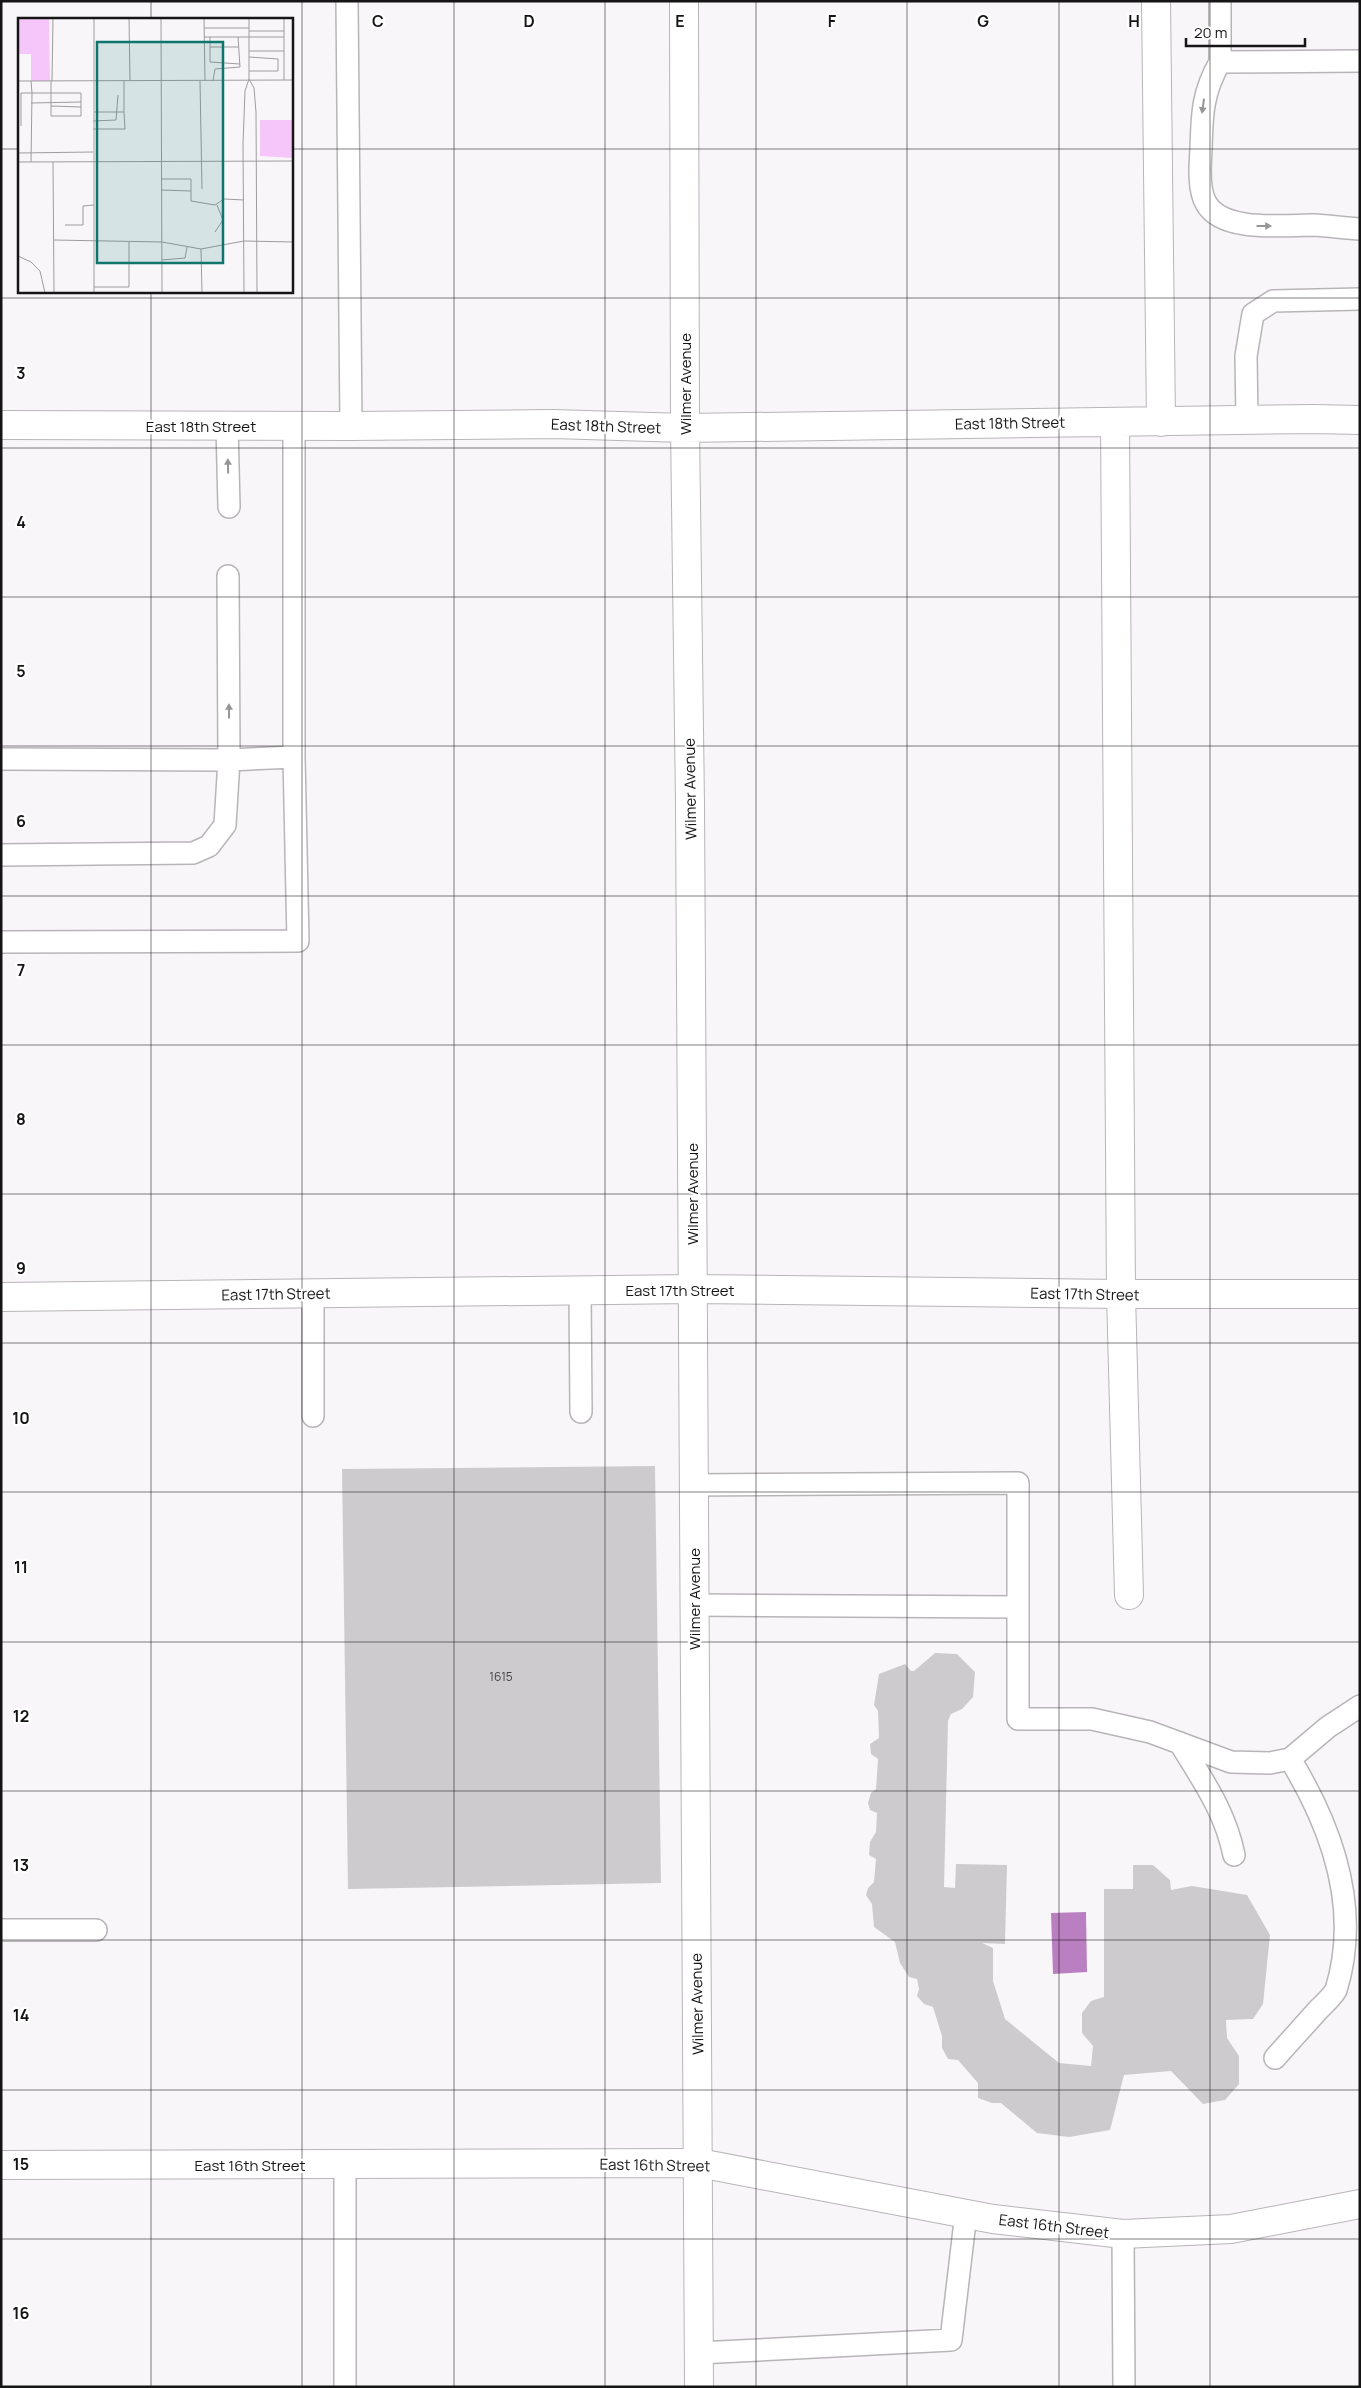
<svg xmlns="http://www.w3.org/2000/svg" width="1361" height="2388" viewBox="0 0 1361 2388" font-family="Manrope,sans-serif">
<rect width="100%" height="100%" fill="#f9f6f9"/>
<path fill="#b97fc0" d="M1086 1912 1087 1972 1053 1974 1051 1913Z"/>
<path fill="#cecbce" d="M655 1466 661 1883 348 1889 342 1469Z
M935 1653 957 1654 975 1672 973 1697 962 1709 951 1714 948 1721 944 1887 955 1888 956 1864 1007 1865 1005 1944 982 1943 993 1948V1981L1005 2019 1059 2063 1091 2066 1093 2046 1082 2033V2013L1091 2001 1104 1997V1889H1133V1865H1153L1170 1880 1171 1890 1192 1886 1247 1895 1270 1935 1263 2004 1253 2019 1226 2020 1227 2038 1239 2056V2084L1225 2100 1203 2104 1171 2071 1124 2075 1110 2130 1069 2137 1037 2133 1001 2103H992L978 2098V2083L958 2060 948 2059 942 2048V2036L933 2007 924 2004 917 1996 919 1989 917 1979 909 1977 900 1963 895 1942 874 1927 872 1904 866 1895 868 1888 874 1882 876 1859 869 1855 870 1842 876 1832 877 1813 870 1810 868 1803 871 1793 876 1789 878 1759 871 1754 870 1744 879 1738 878 1711 874 1705 879 1674 905 1664 911 1671H914Z"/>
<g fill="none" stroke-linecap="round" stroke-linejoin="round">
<g stroke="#b8b5b8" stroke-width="24">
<path id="service" d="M347 1 351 426
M1220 1V62L1360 61
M1220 62C1202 93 1202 115 1201 150 1200 164 1198 190 1206 203 1222 233 1285 225 1314 225 1329 226 1345 228 1360 229
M1247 420 1246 356 1253 314 1273 301 1360 299
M227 426 229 507
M1 759 229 760 294 757V426
M1 855 193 853 209 846 225 825 229 760 228 576
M1 942 298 941 294 757
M580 1291 581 1412
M313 1293V1416
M693 1485 1018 1483V1719H1092L1150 1732 1231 1762 1270 1763 1290 1759 1328 1727 1360 1706
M694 1605 1018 1607
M1180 1743C1203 1781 1225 1811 1234 1855
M1 1930H96
M1275 2058C1289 2042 1304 2026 1318 2010 1324 2004 1332 1997 1336 1990 1361 1909 1333 1829 1290 1759
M345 2165V2387
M1123 2234 1124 2387
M699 2353 951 2340 966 2213"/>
</g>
<g stroke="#b8b5b8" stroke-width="30">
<path id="minor" d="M684 1 685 428 690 804 699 2387
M1156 1 1161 422
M1115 422 1121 1294 1129 1595
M1 425 351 426 553 424 685 428 1313 419 1360 420
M1 1297 692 1289 1121 1294H1360"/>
</g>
<g stroke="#b8b5b8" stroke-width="30">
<path id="tertiary" d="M1 2165 699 2163 993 2219 1123 2234 1231 2229 1360 2204"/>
</g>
<use href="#service" stroke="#fff" stroke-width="21"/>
<use href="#minor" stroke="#fff" stroke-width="28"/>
<use href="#tertiary" stroke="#fff" stroke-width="28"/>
</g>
<defs><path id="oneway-solid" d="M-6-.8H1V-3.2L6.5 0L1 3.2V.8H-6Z" transform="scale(1.25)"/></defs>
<g fill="#969696">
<use href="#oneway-solid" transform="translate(1203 106) rotate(98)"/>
<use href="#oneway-solid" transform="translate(1264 226)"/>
<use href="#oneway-solid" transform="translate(228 466) rotate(-91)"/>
<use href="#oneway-solid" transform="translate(229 711) rotate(-90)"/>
</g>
<path fill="none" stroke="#161516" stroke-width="1" stroke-opacity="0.55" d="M151 1V19M302 1V2387M454 1V2387M605 1V2387M756 1V2387M907 1V2387M1059 1V2387M1210 1V2387M1 149H19M291 149H1360M151 291V2387M1 298H1360M1 448H1360M1 597H1360M1 746H1360M1 896H1360M1 1045H1360M1 1194H1360M1 1343H1360M1 1492H1360M1 1642H1360M1 1791H1360M1 1940H1360M1 2090H1360M1 2239H1360"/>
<g text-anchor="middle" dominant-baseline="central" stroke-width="4.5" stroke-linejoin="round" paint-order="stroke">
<g font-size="12" fill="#444244">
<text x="501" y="1676">1615</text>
</g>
<g font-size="15" fill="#161516" stroke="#fff">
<text transform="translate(685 384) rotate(-90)">Wilmer Avenue</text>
<text transform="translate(1010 423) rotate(-1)">East 18th Street</text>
<text x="201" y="426">East 18th Street</text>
<text transform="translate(606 426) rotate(2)">East 18th Street</text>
<text transform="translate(690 789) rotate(-91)">Wilmer Avenue</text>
<text transform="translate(692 1194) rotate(-90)">Wilmer Avenue</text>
<text x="680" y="1290">East 17th Street</text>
<text transform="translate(276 1294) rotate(-1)">East 17th Street</text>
<text transform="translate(1085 1294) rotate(1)">East 17th Street</text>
<text transform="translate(694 1599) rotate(-90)">Wilmer Avenue</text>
<text transform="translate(697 2004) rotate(-91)">Wilmer Avenue</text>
<text x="250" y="2165">East 16th Street</text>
<text transform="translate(655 2165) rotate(1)">East 16th Street</text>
<text transform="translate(1054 2226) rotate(7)">East 16th Street</text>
</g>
</g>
<g transform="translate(18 18)">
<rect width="275" height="275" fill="#f9f6f9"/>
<path d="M31 0 32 63H13V36H0V1ZM242 102H275V140L242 138Z" fill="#f6c6fb"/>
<path fill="none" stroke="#9e9c9e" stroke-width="1" d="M76 0V275M111 0 112 63M143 0 144 275M186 0 187 63M266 0V62M186 10H231M231 13H266M186 19H266M192 19V29H220M192 29V44L222 46M231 33H266M231 39 260 41V53H231M231 61 236 70 238 94 239 275M0 63 275 62M13 63 14 75H63V98H33V63M34 63 35 0M182 63 184 171M195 63 197 51 222 49 220 19M13 85 63 84M33 88 63 89M76 94H106V63M75 103 98 102 100 77M0 108V135L75 134M3 108V75H14L13 144M75 111H107L106 94M0 144 275 143M35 144 36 275M143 161H173V183L197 187 206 181 226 182M143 172 173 173M47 207H65V188L76 187M197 214 205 202 199 187M36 222 144 224 183 231 226 223 275 224M183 231 184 275M0 238 13 244 22 253 27 275M144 242 167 240 169 229M76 269H111V224M226 275 225 126 227 73 231 61V0"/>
<path fill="#0f766e" fill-opacity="0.15" stroke="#0f766e" stroke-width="2.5" d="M79 24H205V245H79Z"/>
<rect width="275" height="275" fill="none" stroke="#161516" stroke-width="2.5"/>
</g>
<g font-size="16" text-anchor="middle" font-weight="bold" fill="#161516" stroke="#fff" stroke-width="4.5" stroke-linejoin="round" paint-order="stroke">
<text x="378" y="27">C</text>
<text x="529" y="27">D</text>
<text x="680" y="27">E</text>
<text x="832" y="27">F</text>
<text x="983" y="27">G</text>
<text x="1134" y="27">H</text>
<text x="21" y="379">3</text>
<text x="21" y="528">4</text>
<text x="21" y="677">5</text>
<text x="21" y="827">6</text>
<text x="21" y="976">7</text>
<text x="21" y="1125">8</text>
<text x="21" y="1274">9</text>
<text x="21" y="1424">10</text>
<text x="21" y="1573">11</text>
<text x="21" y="1722">12</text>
<text x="21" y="1871">13</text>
<text x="21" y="2021">14</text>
<text x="21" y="2170">15</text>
<text x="21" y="2319">16</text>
</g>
<rect width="1361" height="2388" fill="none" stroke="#161516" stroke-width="5"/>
<path d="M1186 38v8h119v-8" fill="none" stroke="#161516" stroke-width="2.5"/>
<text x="1194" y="38" font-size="15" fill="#161516" stroke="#ffffff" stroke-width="4" paint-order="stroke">20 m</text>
</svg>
